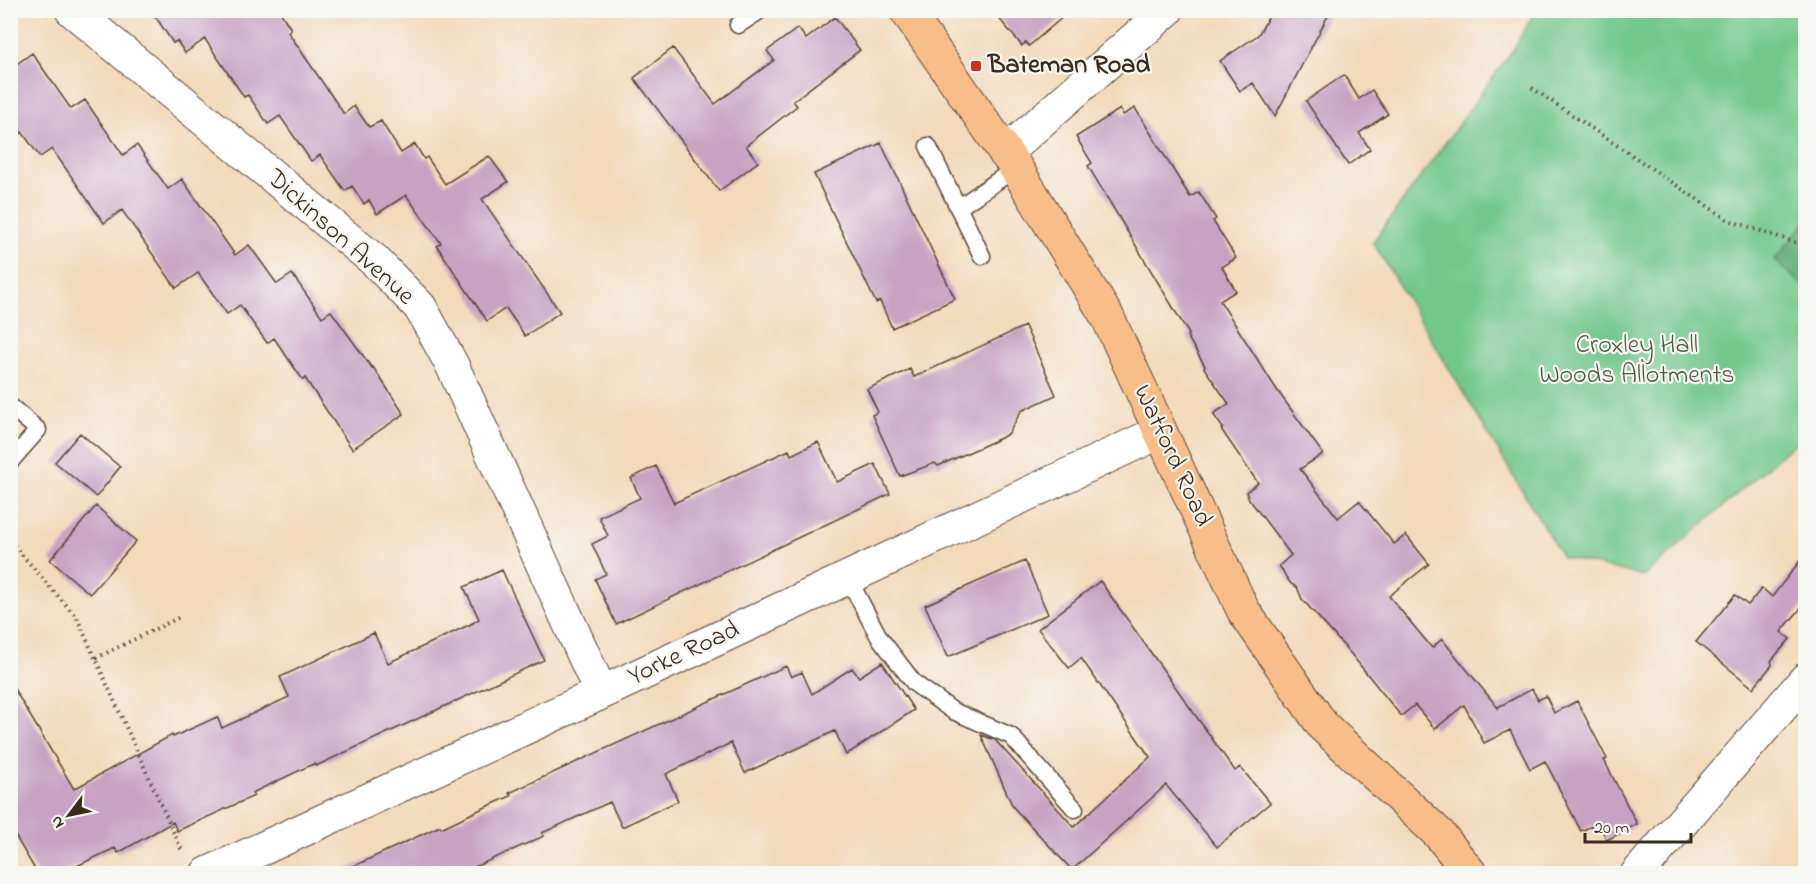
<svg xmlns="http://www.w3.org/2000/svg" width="1816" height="884" viewBox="0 0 1816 884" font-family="'Indie Flower',sans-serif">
<rect width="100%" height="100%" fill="#f6f6f2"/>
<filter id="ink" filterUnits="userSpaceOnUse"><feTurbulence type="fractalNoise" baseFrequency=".0167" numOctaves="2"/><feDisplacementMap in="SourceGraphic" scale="12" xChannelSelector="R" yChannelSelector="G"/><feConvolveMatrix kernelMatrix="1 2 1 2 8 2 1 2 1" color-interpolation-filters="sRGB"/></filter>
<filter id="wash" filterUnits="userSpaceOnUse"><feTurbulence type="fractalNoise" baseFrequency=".008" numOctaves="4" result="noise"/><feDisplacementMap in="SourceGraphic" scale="24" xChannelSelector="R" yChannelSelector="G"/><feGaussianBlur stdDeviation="1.35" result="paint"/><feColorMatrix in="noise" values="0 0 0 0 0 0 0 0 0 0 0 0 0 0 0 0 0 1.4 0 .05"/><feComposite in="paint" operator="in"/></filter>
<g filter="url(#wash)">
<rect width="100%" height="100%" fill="#f3dabb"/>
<path fill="#73c88c" stroke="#577955" stroke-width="1.5" d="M1535 11H1805V223L1775 260 1805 287V434L1644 576 1562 557 1373 242 1513 50Z"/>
<path fill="#5eac78" stroke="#4c6b4b" stroke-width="1.5" d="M1805 223V287L1775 260Z"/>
<g id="blocks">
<path fill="#c7a2c3" d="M151 10H279L291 29 288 32 344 114 354 106 369 127 381 121 401 153 415 144 424 159 427 157 445 184 489 156 508 182 482 199 560 312 525 336 506 308 487 321 437 246 441 243 406 195 377 214 369 200 364 204 352 186 345 191 320 155 311 161 280 116 268 124 248 95 244 97 205 39 185 53 177 41 173 43Z
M992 10H1071L1029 46 1026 42 1022 46Z
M1273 10H1331L1275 116 1253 83 1240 91 1220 61 1258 35Z
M835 17 860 50 793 101 797 106 746 146 758 162 719 191 634 78 673 48 715 104 774 60 767 51 798 28 806 39Z
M32 53 71 109 85 100 123 155 137 145 168 189 182 179 235 255 249 245 277 284 292 274 322 317 331 311 372 368 373 367 404 414 352 449 305 378 303 380 274 338 267 343 240 305 227 314 198 273 176 288 122 210 104 223 52 149 40 157 22 132 10 141V69Z
M1344 75 1359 99 1372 90 1388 114 1359 133 1370 149 1348 165 1306 101Z
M1135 108 1190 197 1199 192 1216 219 1213 221 1236 258 1222 267 1236 291 1220 301 1277 390 1323 454 1300 469 1338 518 1359 501 1394 544 1406 535 1429 564 1389 596 1432 648 1442 639 1498 708V707L1532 689 1538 700 1546 696 1554 713 1577 701 1607 759 1604 760 1637 824 1607 840 1598 823 1581 831 1545 761 1530 769 1510 730 1484 743 1464 705 1435 729 1415 705 1401 716 1351 654 1302 599 1297 587 1291 584 1283 573V571L1279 566 1291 555 1249 499 1246 492 1258 483 1221 429 1223 428 1213 414 1229 404 1204 368 1205 366 1187 336 1189 334 1088 166 1092 163 1076 137 1120 109 1123 115Z
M881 143 955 299 892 328 880 301 876 303 814 174Z
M1025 326 1056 395 1021 411 1009 433 1001 438 938 466 935 463 900 476 872 415 878 412 867 389 910 369 914 377Z
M80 433 120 467 96 497 55 462Z
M818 442 837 482 875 464 890 494 616 624 595 579 606 574 592 544 608 536 599 517 640 498 631 478 656 466 674 503 789 450 791 455Z
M96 506 136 541 90 594 50 560Z
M1806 553V602L1781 632 1790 639 1771 661 1772 665 1753 688 1696 642 1735 595 1748 605 1762 588 1772 597Z
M1025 561 1048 614 948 657 925 605Z
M502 570 544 660 316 766 315 763 252 793 254 796 177 831 173 822 118 853 115 848 62 873H37L10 827V682L74 789 172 735 173 737 217 717 222 728 289 697 280 677 374 633 388 663 471 624 479 619 464 587Z
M1100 581 1235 771 1240 767 1270 803 1217 847 1166 785 1072 870 1013 807 981 735 995 740 1074 827 1150 757 1081 658 1069 668 1038 629Z
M882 662 914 710 846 755 835 731 745 773 731 743 666 774 678 801 622 827 610 802 542 833 544 836 461 873H339L440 826 441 828 477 811 511 796 509 793 786 666 791 677 802 672 812 694 852 668 859 677Z"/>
</g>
</g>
<g filter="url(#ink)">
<use href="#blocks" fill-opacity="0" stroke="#574436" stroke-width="1.5"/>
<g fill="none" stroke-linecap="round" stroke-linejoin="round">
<g stroke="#574436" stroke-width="19">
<path id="service" d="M738 25 761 10
M928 146 982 256
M958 208 1016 168
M10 406 38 430 10 462
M848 578 879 637 914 683 953 711 1011 736 1075 809"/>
</g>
<g stroke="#574436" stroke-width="35">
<path id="minor" d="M72 10 375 261 420 307 452 365 601 693
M1005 153 1167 10
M207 874 601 693 1160 432
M1637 874 1806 679"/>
</g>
<g stroke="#574436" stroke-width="35">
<path id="primary" d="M906 10 1016 168 1108 318 1243 610 1323 726 1439 834 1471 874"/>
</g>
<path stroke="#574436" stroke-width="4" stroke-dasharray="1.5 4.5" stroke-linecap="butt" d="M1532 88 1728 220 1806 246
M10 541 77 618 182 851
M96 658 182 616"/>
<use href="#service" stroke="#fff" stroke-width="16"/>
<use href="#minor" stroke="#fff" stroke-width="33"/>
<use href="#primary" stroke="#f8bd89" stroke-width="33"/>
</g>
</g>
<rect fill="#c8321e" stroke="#f6f6f2" stroke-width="2" x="970" y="60" width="12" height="12" rx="3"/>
<g text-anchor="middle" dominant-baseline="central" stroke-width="4.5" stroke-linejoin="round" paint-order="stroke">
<g font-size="26" font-weight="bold" fill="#3b2a1e" stroke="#f6f6f2" text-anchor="start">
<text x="988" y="66">Bateman Road</text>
</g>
<g font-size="26" fill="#3b2a1e" stroke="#f6f6f2">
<text transform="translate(340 238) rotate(42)">Dickinson Avenue</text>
<text transform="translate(1172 456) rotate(65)">Watford Road</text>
<text transform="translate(684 654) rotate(-25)">Yorke Road</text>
</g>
<g font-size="26" fill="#4c593f" stroke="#f6f6f2">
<text x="1637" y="346">Croxley Hall<tspan x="1637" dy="30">Woods Allotments</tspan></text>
</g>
</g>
<rect width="1816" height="884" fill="none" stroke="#f6f6f2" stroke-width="36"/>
<g transform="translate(69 815) rotate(238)" stroke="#f6f6f2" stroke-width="4.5" paint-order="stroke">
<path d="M0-4.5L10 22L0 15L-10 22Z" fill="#3b2a1e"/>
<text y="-9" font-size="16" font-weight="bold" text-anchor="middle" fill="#3b2a1e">N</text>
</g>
<path d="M1585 833v9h106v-9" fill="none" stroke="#3b2a1e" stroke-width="3"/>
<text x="1594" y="833" font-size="18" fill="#3b2a1e" stroke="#f6f6f2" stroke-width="4.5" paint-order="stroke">20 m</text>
</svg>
